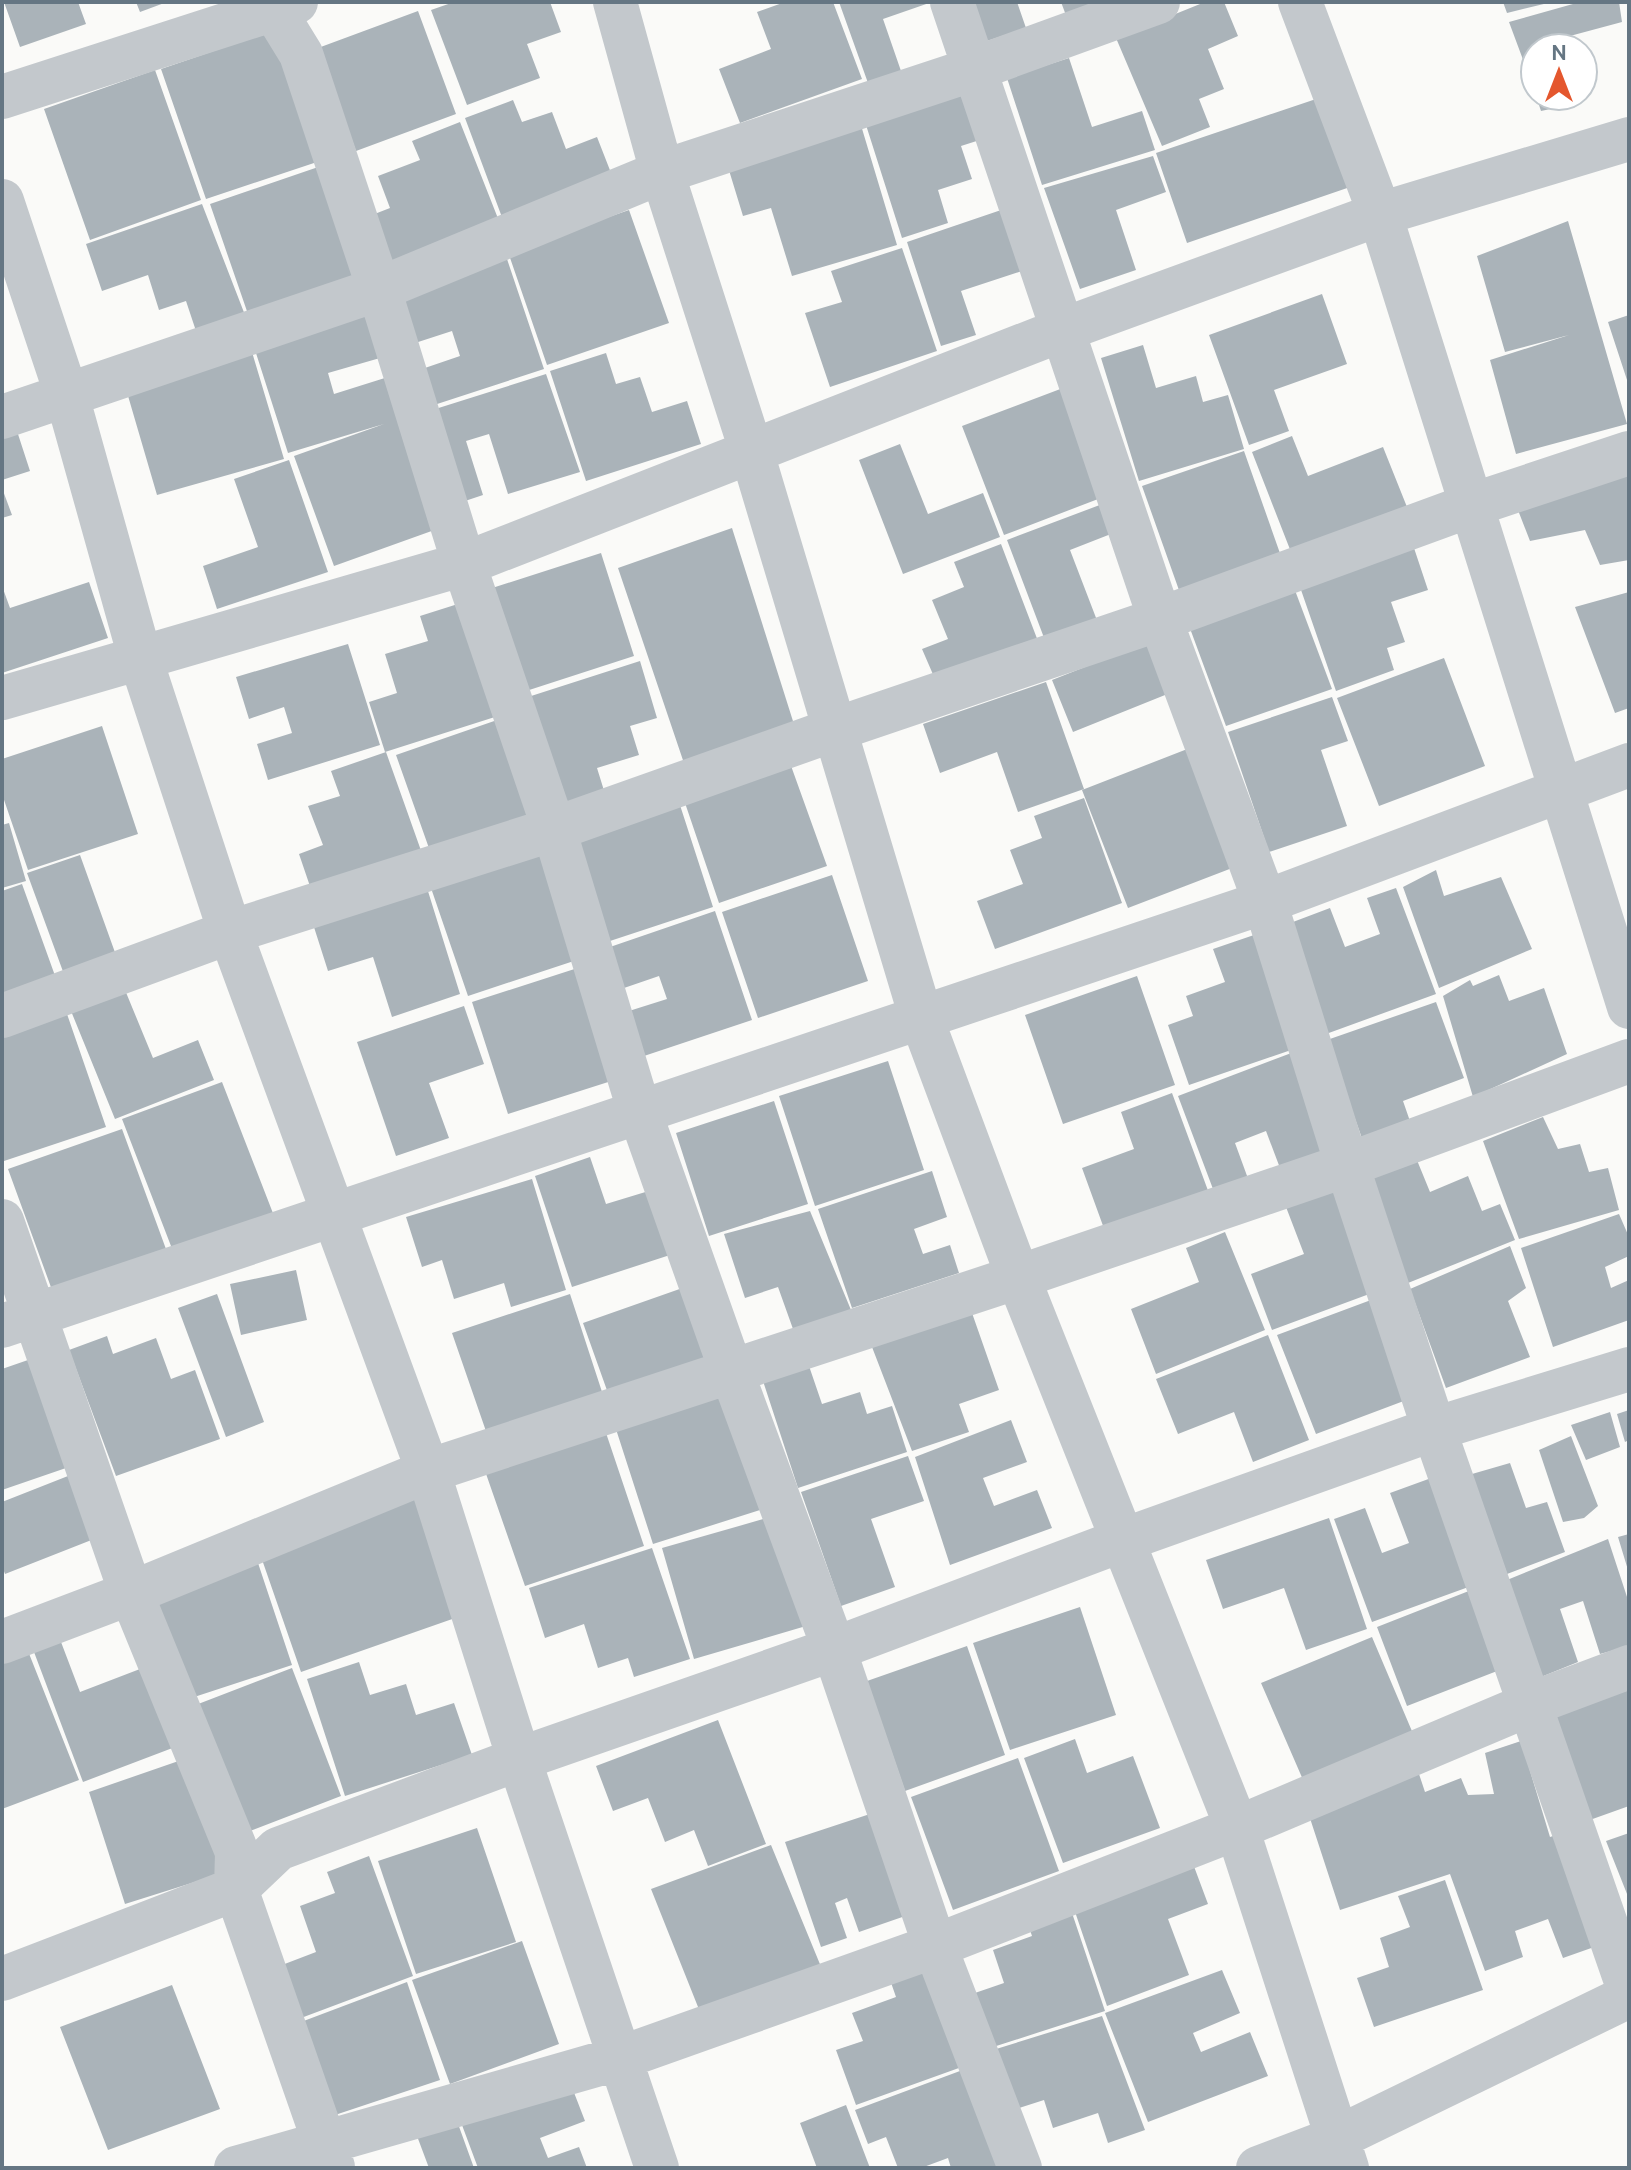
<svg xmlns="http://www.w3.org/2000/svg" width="1631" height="2170" viewBox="0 0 1631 2170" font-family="Cabin,sans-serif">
<rect width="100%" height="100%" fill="#fafaf8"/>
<path fill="#aab3b9" d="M4 2H78L86 24 20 47Z
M136 2H167L140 12Z
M454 2H550L561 32 527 44 540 78 467 105 431 10Z
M785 2H833L862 79 740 123 719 69 771 49 757 12Z
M839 2H932L883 19 901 71 868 83Z
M973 2H1017L1026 28 987 41Z
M1061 2H1095L1067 18Z
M1205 2H1224L1238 36 1208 49 1224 89 1199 99 1210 127 1162 146 1116 38Z
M1503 2H1547L1548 3 1507 13Z
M1580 2H1619L1622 22 1555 40 1556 48H1535V92L1509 22Z
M418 11 456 114 356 151 318 48Z
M281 28 326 159 206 199 161 69Z
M1069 58 1092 127 1142 111 1155 150 1042 185 1007 78Z
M155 70 201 200 90 240 44 109Z
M971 92 986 138 961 146 972 179 938 190 948 223 902 238 866 125Z
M1536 96H1567L1569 105 1541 111Z
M1322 97 1353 186 1187 243 1156 153Z
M513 100 522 122 552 112 566 149 597 137 613 178 503 220 465 118Z
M460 122 499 221 392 263 372 215 390 208 378 176 420 160 412 141Z
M860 122 897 245 792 276 771 208 743 216 728 167Z
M1153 156 1166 192 1116 210 1136 270 1080 289 1044 188Z
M327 164 365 278 249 317 210 204Z
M202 204 245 315 196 331 186 301 159 310 148 275 102 291 86 244Z
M1007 208 1028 269 961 291 976 335 941 346 907 242Z
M629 210 669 323 547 365 508 252Z
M1568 221 1627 424 1516 454 1490 360 1569 335 1505 352 1477 256Z
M902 248 937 351 830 387 805 313 842 302 831 271Z
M507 259 544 369 431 406 419 370 460 356 452 331 412 344 396 296Z
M1322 294 1347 364 1274 390 1289 431 1249 445 1209 335Z
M366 314 380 358 328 373 334 394 388 377 440 528 334 566 294 456 384 424 288 453 255 350Z
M1629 315V383H1628L1608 322Z
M1143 345 1156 388 1196 376 1203 402 1228 395 1244 449 1139 481 1101 358Z
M252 352 284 459 157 495 126 389Z
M606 353 616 384 640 377 652 412 687 401 701 444 586 481 550 371Z
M546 374 580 472 508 494 489 434 466 441 483 495 459 503 429 411Z
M1063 388 1106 496 1004 535 962 426Z
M16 428 30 471 2 480V433Z
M1292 436 1308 476 1383 447 1407 507 1291 552 1252 452Z
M900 444 928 514 983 493 1000 537 903 574 859 460Z
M1244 451 1282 559 1180 593 1142 486Z
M289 460 328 572 217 609 203 566 258 547 234 479Z
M1629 473V560L1600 565 1585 530 1530 541 1516 505Z
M2 488 12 515 2 518Z
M1105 503 1116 532 1070 550 1098 623 1046 643 1007 540Z
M732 528 798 737 688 775 618 568Z
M1001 544 1041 649 938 686 922 649 948 639 932 600 964 587 954 562Z
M1414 548 1428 590 1391 602 1405 642 1387 648 1394 670 1336 691 1300 587Z
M601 553 634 656 523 692 489 589Z
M89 582 108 638 2 673V586L10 608Z
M1293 585 1332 689 1226 726 1188 623Z
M1629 592V708L1615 713 1575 607Z
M461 603 498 716 385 752 369 702 397 693 385 654 428 641 420 616Z
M1148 642 1170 693 1073 732 1052 680Z
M348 644 380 745 268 780 257 744 292 733 284 707 249 719 236 677Z
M1444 658 1485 766 1379 806 1337 698Z
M640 661 657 718 630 726 639 755 597 768 606 797 564 810 528 697Z
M1046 682 1084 789 1018 812 997 752 940 773 923 724Z
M1332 697 1348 741 1321 750 1347 826 1269 852 1228 732Z
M500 719 533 815 430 851 396 755Z
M102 726 138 834 28 870 2 794V759Z
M1195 746 1240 865 1128 908 1082 790Z
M386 752 424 859 314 898 299 854 323 845 308 806 340 796 331 771Z
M790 763 827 866 719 903 684 800Z
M1084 798 1122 903 995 949 977 901 1023 884 1010 850 1042 838 1034 816Z
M679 802 713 907 610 941 575 835Z
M9 823 26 881 2 888V825Z
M552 847 589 956 468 996 431 888Z
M80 855 117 958 65 977 27 873Z
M1436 870 1444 896 1501 877 1532 949 1439 988 1403 887Z
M832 875 868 981 758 1018 722 912Z
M22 884 58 984 2 1003V891Z
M427 888 460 994 392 1017 373 957 328 971 313 924Z
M1396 888 1436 994 1326 1034 1285 925 1330 908 1345 947 1380 934 1367 898Z
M715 911 752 1020 644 1056 629 1011 667 999 659 976 624 988 610 947Z
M1254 935 1294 1049 1189 1085 1168 1025 1193 1016 1186 996 1225 982 1213 949Z
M590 964 627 1076 508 1114 472 1002Z
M1499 975 1509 1001 1544 988 1567 1054 1473 1097 1443 996 1470 980 1473 986Z
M1137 976 1175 1085 1063 1124 1025 1015Z
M125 990 153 1058 198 1040 214 1080 115 1119 71 1011Z
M1436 1002 1464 1078 1403 1101 1412 1127 1364 1144 1327 1040Z
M464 1006 484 1064 429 1083 449 1138 396 1156 357 1042Z
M67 1014 106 1127 4 1161 2 1036Z
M1294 1052 1334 1157 1283 1176 1266 1131 1235 1143 1250 1184 1216 1197 1178 1096Z
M888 1061 924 1170 815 1206 779 1096Z
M222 1082 276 1221 176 1259 122 1119Z
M1172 1093 1210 1196 1106 1234 1082 1168 1134 1149 1121 1112Z
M774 1101 808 1204 709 1236 676 1133Z
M1543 1117 1558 1149 1580 1144 1589 1172 1608 1168 1619 1210 1519 1239 1483 1141Z
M122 1129 170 1260 56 1301 8 1169Z
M1412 1148 1430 1192 1468 1176 1482 1211 1500 1204 1515 1240 1408 1283 1367 1169Z
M590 1157 606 1204 652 1190 673 1254 572 1287 535 1176Z
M932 1171 947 1217 914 1229 923 1254 950 1245 959 1273 852 1308 818 1209Z
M532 1179 566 1290 511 1307 504 1283 454 1299 442 1260 422 1267 406 1217Z
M1334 1190 1372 1293 1272 1330 1251 1274 1304 1254 1286 1207Z
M810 1211 851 1310 793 1329 778 1287 745 1298 724 1234Z
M1619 1214 1629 1237V1256L1605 1267 1611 1288 1629 1280V1320L1553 1347 1521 1248Z
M1225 1232 1265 1330 1156 1374 1131 1309 1199 1282 1186 1248Z
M1510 1246 1526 1288 1508 1301 1530 1357 1446 1388 1410 1289Z
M296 1270 307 1320 241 1335 230 1284Z
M691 1285 716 1358 609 1396 583 1323Z
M217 1294 264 1422 226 1437 178 1308Z
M570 1294 604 1398 488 1437 452 1333Z
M1379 1297 1417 1396 1316 1434 1277 1335Z
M972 1313 999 1390 959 1404 969 1432 912 1451 872 1347Z
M1268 1335 1309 1440 1253 1462 1234 1412 1178 1434 1156 1379Z
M107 1336 113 1354 156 1338 171 1379 195 1370 220 1439 116 1476 69 1350Z
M28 1360 66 1468 2 1490V1369Z
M809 1366 822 1404 860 1392 867 1414 892 1406 907 1452 798 1488 763 1381Z
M721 1389 760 1510 653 1544 614 1423Z
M1629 1410V1440L1625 1442 1617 1414Z
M1610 1412 1620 1447 1586 1460 1571 1425Z
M1011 1420 1027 1462 983 1478 994 1506 1037 1490 1052 1528 950 1565 915 1457Z
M604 1427 644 1546 525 1586 484 1468Z
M1571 1436 1598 1506 1584 1518 1563 1522 1539 1450Z
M908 1456 924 1501 871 1519 895 1587 841 1606 801 1492Z
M1510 1463 1526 1508 1547 1502 1565 1552 1507 1574 1472 1474Z
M68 1476 94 1539 5 1574 2 1566V1502Z
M1434 1477 1474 1585 1372 1622 1334 1519 1365 1508 1382 1553 1409 1543 1390 1493Z
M413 1494 458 1617 301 1672 258 1548Z
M774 1516 806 1626 694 1659 662 1548Z
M1329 1518 1367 1629 1306 1650 1284 1588 1223 1609 1206 1560Z
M1629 1534V1570H1628L1618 1537Z
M1608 1539 1629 1603V1646L1600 1654 1583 1601 1560 1609 1578 1662 1541 1677 1507 1580Z
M652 1548 690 1659 634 1677 628 1658 598 1668 584 1624 545 1638 529 1588Z
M256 1557 292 1665 182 1701 147 1593Z
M1479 1587 1510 1666 1407 1706 1377 1627Z
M1080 1607 1116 1715 1010 1750 973 1643Z
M1372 1637 1417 1743 1307 1789 1261 1683Z
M61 1642 80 1692 153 1664 183 1744 83 1782 34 1652Z
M967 1646 1005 1755 905 1791 867 1681Z
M28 1651 79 1780 2 1809V1661Z
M359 1662 370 1695 406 1684 416 1715 454 1703 472 1755 345 1796 307 1679Z
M292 1668 341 1796 242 1834 193 1706Z
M1629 1690V1806L1587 1821 1550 1716Z
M718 1720 766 1844 708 1866 694 1830 665 1842 648 1798 613 1811 596 1766Z
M1075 1739 1087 1773 1133 1756 1160 1828 1063 1863 1024 1758Z
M1521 1741 1550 1837 1556 1835 1597 1946 1563 1958 1548 1919 1515 1931 1523 1957 1485 1971 1450 1874 1340 1910 1306 1806 1417 1768 1425 1792 1461 1778 1468 1795 1494 1794 1485 1753Z
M193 1756 233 1870 125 1904 89 1792Z
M1018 1758 1059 1871 953 1910 911 1797Z
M876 1812 911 1914 859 1932 847 1898 835 1903 847 1938 821 1947 785 1842Z
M477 1828 516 1942 416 1974 378 1861Z
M1629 1833V1899L1606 1841Z
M771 1845 824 1974 704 2022 651 1889Z
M1189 1853 1208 1904 1168 1919 1189 1975 1107 2006 1071 1900Z
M369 1856 413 1976 301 2018 282 1965 316 1952 300 1906 335 1893 327 1872Z
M1445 1880 1483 1990 1374 2027 1357 1978 1389 1967 1380 1938 1410 1927 1398 1896Z
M1069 1904 1105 2011 990 2048 972 1994 1004 1983 993 1950 1032 1936 1026 1918Z
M522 1941 559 2044 450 2084 412 1980Z
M932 1958 970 2064 856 2105 836 2050 863 2041 852 2013 896 1997 888 1974Z
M1222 1970 1240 2013 1193 2033 1201 2052 1250 2032 1268 2076 1148 2122 1105 2013Z
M407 1982 440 2080 332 2116 301 2022Z
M172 1985 220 2109 108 2150 60 2027Z
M1102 2016 1145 2130 1108 2143 1098 2113 1053 2128 1044 2100 1013 2110 993 2050Z
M968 2068 1005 2164 995 2168H951L948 2158 921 2168H898L886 2137 868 2144 855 2110Z
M568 2077 585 2121 540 2138 548 2158 579 2147 587 2168H478L459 2117Z
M846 2105 870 2168H817L800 2123Z
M457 2121 474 2168H429L417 2136Z"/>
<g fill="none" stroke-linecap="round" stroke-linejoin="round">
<path stroke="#c3c8cc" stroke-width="44" d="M269 2 301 54 379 289 464 564 554 829 639 1110 731 1370 834 1649 935 1946 1020 2168
M615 2 662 172 752 453 921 1017 1018 1277 1237 1828 1347 2168
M952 2 1160 619 1265 902 1347 1165 1434 1429 1629 1990
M1300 2 1380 214 1629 1007
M2 97 296 2
M2 201 67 396 140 657 230 932 428 1471 519 1759 657 2168
M2 417 379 289 662 172 974 69 1158 2
M2 698 464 564 1062 330 1380 214 1629 139
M2 1016 230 932 554 829 836 729 1160 619 1469 506 1629 453
M2 1221 131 1593 237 1852 236 1889 333 2167
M2 1326 1265 902 1629 765
M2 1642 131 1593 428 1471 1018 1277 1347 1165 1629 1061
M2 1979 236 1889 278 1849 519 1759 834 1649 1123 1540 1434 1429 1629 1369
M236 2168 620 2058 935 1946 1237 1828 1528 1705 1629 1667
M1258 2168 1337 2138 1629 1996"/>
</g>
<rect width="1631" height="2170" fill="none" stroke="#657683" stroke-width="8"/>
<g transform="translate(1559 72)"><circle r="38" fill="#ffffff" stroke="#c1c8cd" stroke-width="2"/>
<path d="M0-6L14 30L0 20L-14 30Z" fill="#e4572e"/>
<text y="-12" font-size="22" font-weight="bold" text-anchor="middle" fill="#657683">N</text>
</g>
</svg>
